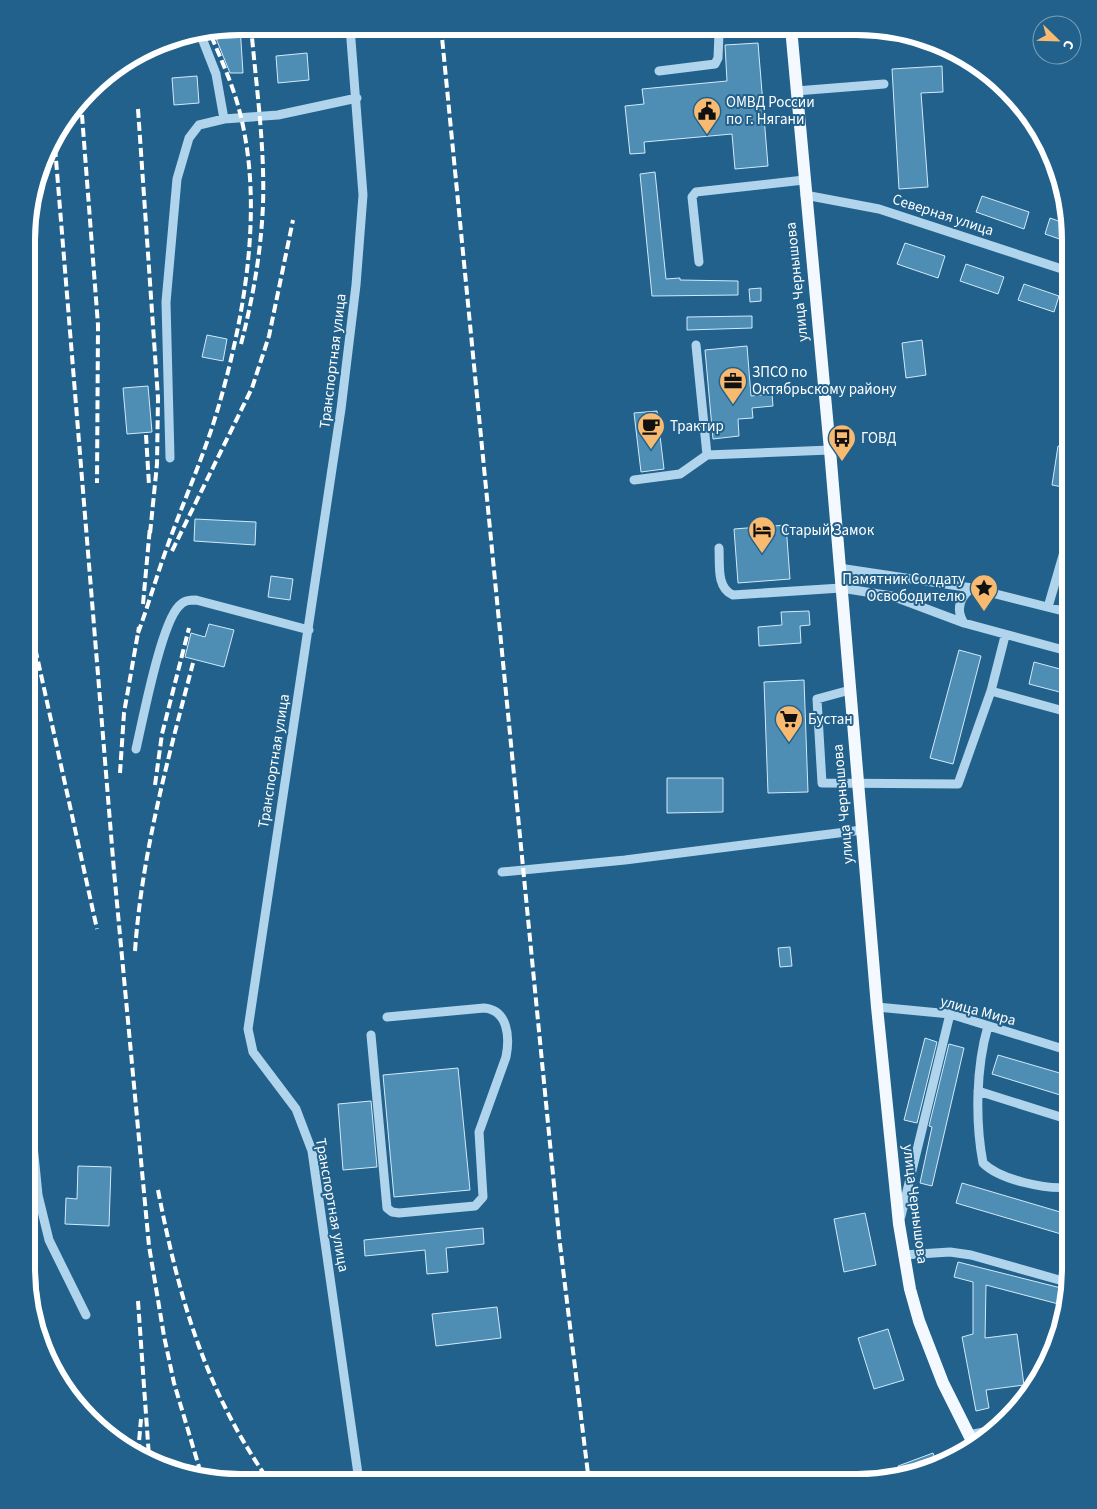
<svg xmlns="http://www.w3.org/2000/svg" width="1097" height="1509" viewBox="0 0 1097 1509" font-family="'Source Sans 3',sans-serif">
<rect width="100%" height="100%" fill="#21618b"/>
<path fill="#4e8db4" stroke="#d3eaf8" d="M240 26 243 73H230L213 31Z
M758 43 768 166 735 169 732 134 644 142 645 153 630 154 625 106 644 104 642 89 727 81 725 45Z
M307 53 309 80 278 83 276 56Z
M942 66 943 92 921 93 928 187 899 189 892 69Z
M197 76 199 103 174 105 172 78Z
M655 172 666 279 680 278V280L738 281V295L652 296 640 174Z
M982 196 1029 212 1024 229 976 212Z
M1050 218 1067 224 1071 243 1045 234Z
M905 243 945 256 938 278 897 264Z
M966 264 1004 277 998 294 960 281Z
M1024 284 1059 296 1054 312 1018 300Z
M761 288V301L750 302 749 289Z
M752 316V328L687 330V317Z
M207 335 227 339 223 361 202 357Z
M922 340 926 375 906 378 902 343Z
M747 346 751 396 772 394 773 406 752 408 753 418 738 419 739 436 713 439 705 350Z
M148 386 152 432 127 434 123 388Z
M657 411 664 469 641 472 634 413Z
M1058 446 1071 448 1068 488 1052 485Z
M195 519 256 522 255 545 194 541Z
M786 525 790 579 738 583 734 529Z
M271 576 293 579 290 600 268 597Z
M809 611 810 625 800 626 801 643 759 646 758 627 782 625 781 612Z
M209 624 234 630 224 667 185 657 191 633 205 637Z
M959 650 981 656 953 764 930 758Z
M1034 662 1071 672V695L1029 684Z
M804 680 808 792 768 793 764 682Z
M667 778H723V812L667 813Z
M790 947 792 966 780 967 778 948Z
M925 1038 937 1042 917 1123 904 1120Z
M949 1044 964 1048 932 1186 920 1183 932 1127 929 1126Z
M998 1055 1070 1076V1098L992 1074Z
M458 1068 470 1190 394 1197 383 1075Z
M371 1101 377 1167 343 1170 338 1104Z
M78 1166 111 1167 109 1226 65 1224 66 1198 77 1199Z
M962 1183 1067 1214 1061 1234 956 1203Z
M865 1213 876 1265 844 1272 834 1219Z
M483 1228 484 1244 446 1248 448 1272 427 1274 425 1250 365 1256 364 1240Z
M34 1236 39 1296 33 1297 26 1269V1237Z
M958 1262 1069 1290 1066 1306 986 1285 985 1338 1017 1334 1024 1385 986 1390 989 1408 976 1411 962 1337 973 1334V1282L954 1277Z
M497 1307 501 1338 436 1346 432 1314Z
M888 1329 904 1380 874 1389 858 1338Z
M933 1453 937 1464 900 1473 898 1466Z"/>
<g fill="none" stroke-linecap="round" stroke-linejoin="round">
<path stroke="#afd4eb" stroke-width="9" d="M350 27 363 195 356 285 341 409 248 1029 253 1052 296 1109 312 1151 359 1481
M200 33 216 74 224 119
M659 71 715 64 718 58 719 33 723 29 739 28
M796 91 884 84
M805 195 879 209 1071 272
M699 262 692 197 696 192 804 180
M696 345 707 455 830 450
M170 458 166 302 177 179 189 138 199 125 224 119 278 115 357 98
M634 480 680 474 707 455
M719 548C720 564 716 588 733 595L841 588 892 596 964 623 1071 652
M839 568 972 588 1071 613
M1048 607 1071 528
M964 623C955 609 960 597 972 588
M850 690 817 699 822 783 958 784 991 691 1005 636
M991 691 1071 713
M136 749C143 719 161 624 179 606 184 600 190 600 196 600L309 630
M502 872 625 860 862 830
M877 1007 950 1014 1070 1051
M988 1026C976 1067 975 1121 983 1163 1000 1180 1047 1190 1070 1187
M371 1035 387 1208 392 1212 399 1213 475 1206 483 1197 479 1132 506 1057C510 1037 508 1010 484 1008L387 1017
M978 1091 1070 1120
M27 1095H28L38 1195 49 1240 86 1315
M901 1216 950 1014
M903 1255 950 1252 971 1255 1070 1283
M969 1435 998 1429"/>
<path stroke="#f3f9fe" stroke-width="12" d="M791 28 830 450 877 1007 899 1224 910 1289 919 1321 943 1383 974 1445"/>
<path stroke="#fff" stroke-width="4" stroke-dasharray="9 4" stroke-linecap="butt" d="M441 27 559 1236 589 1482
M81 102 98 325 97 483
M138 109 158 398 157 464 150 534
M54 135 114 871 149 1246 164 1336 174 1383 202 1477
M241 344C253 298 261 252 263 205 265 146 256 85 251 26
M146 435 149 485
M172 551 252 388 269 336 293 220
M143 604 150 527
M27 611 97 929
M138 633C148 606 156 578 166 550 183 502 205 454 219 405 245 314 263 209 241 117 234 87 221 59 209 31
M120 773 124 713 139 627
M155 785 162 734 189 628
M135 951C142 852 168 759 193 663
M158 1190C179 1298 205 1390 269 1481
M138 1301 149 1457
M138 1453 141 1419"/>
</g>
<defs>
<g id="civic-pin" transform="scale(1.4375)"><path d="M0 17L-7.5 6A9.5 9.5 0 1 1 7.5 6Z" fill="#f7ba70" stroke="#21618b"/><path d="M-.6-6.5H3V-4.5H.6V-3L4-1V1h2V6H-6V1h2V-1L-.6-3ZM-1.2 2.5V6h2.4V2.5Z" fill="#111"/></g>
<g id="office-pin" transform="scale(1.4375)"><path d="M0 17L-7.5 6A9.5 9.5 0 1 1 7.5 6Z" fill="#f7ba70" stroke="#21618b"/><path d="M-6-3h4V-5.5h4V-3h4V5H-6ZM-1-4.5V-3h2v-1.5ZM-6 0V1H6V0Z" fill="#111"/></g>
<g id="cafe-pin" transform="scale(1.4375)"><path d="M0 17L-7.5 6A9.5 9.5 0 1 1 7.5 6Z" fill="#f7ba70" stroke="#21618b"/><path d="M-5.5-4.5H6V0H3Q3 3.5 0 3.5H-2.5Q-5.5 3.5-5.5 0ZM3-3.2v2h1.7v-2ZM-6 4.5H4V6H-6Z" fill="#111"/></g>
<g id="bus-pin" transform="scale(1.4375)"><path d="M0 17L-7.5 6A9.5 9.5 0 1 1 7.5 6Z" fill="#f7ba70" stroke="#21618b"/><path d="M-5-6H5V4H4V6H2V4H-2V6H-4V4H-5ZM-3.5-4V0h7V-4ZM-3.5 1.2v1.5H-2V1.2ZM2 1.2v1.5H3.5V1.2Z" fill="#111"/></g>
<g id="hotel-pin" transform="scale(1.4375)"><path d="M0 17L-7.5 6A9.5 9.5 0 1 1 7.5 6Z" fill="#f7ba70" stroke="#21618b"/><path d="M-6-4.5h1.5V1H6V5H4.5V3h-9V5H-6ZM-4 0a1.8 1.8 0 1 1 3.6 0ZM.5 0V-2.5h3Q6-2.5 6 0Z" fill="#111"/></g>
<g id="sight-pin" transform="scale(1.4375)"><path d="M0 17L-7.5 6A9.5 9.5 0 1 1 7.5 6Z" fill="#f7ba70" stroke="#21618b"/><path d="M0-6L1.8-2.2L6-1.7L2.9 1.2L3.7 5.4L0 3.3L-3.7 5.4L-2.9 1.2L-6-1.7L-1.8-2.2Z" fill="#111"/></g>
<g id="supermarket-pin" transform="scale(1.4375)"><path d="M0 17L-7.5 6A9.5 9.5 0 1 1 7.5 6Z" fill="#f7ba70" stroke="#21618b"/><path d="M-6-5.5h2.5l.6 2H6L4.5 2H-2.5L-4.4-4H-6ZM-1.5 3.2a1.3 1.3 0 1 0 .1 0ZM3 3.2a1.3 1.3 0 1 0 .1 0Z" fill="#111"/></g>
</defs>
<g fill-rule="evenodd">
<use href="#civic-pin" x="707" y="111"/>
<use href="#office-pin" x="733" y="381"/>
<use href="#cafe-pin" x="651" y="426"/>
<use href="#bus-pin" x="842" y="438"/>
<use href="#hotel-pin" x="762" y="530"/>
<use href="#sight-pin" x="984" y="588"/>
<use href="#supermarket-pin" x="789" y="719"/>
</g>
<g text-anchor="middle" dominant-baseline="central" stroke-width="4" stroke-linejoin="round" paint-order="stroke">
<g font-size="15" fill="#fff" stroke="#21618b" text-anchor="start">
<text x="726" y="102">ОМВД России<tspan x="726" dy="17">по г. Нягани</tspan></text>
<text x="752" y="372">ЗПСО по<tspan x="752" dy="17">Октябрьскому району</tspan></text>
<text x="670" y="426">Трактир</text>
<text x="861" y="438">ГОВД</text>
<text x="781" y="530">Старый Замок</text>
<text x="965" y="579" text-anchor="end">Памятник Солдату<tspan x="965" dy="17">Освободителю</tspan></text>
<text x="808" y="719">Бустан</text>
</g>
<g font-size="15" fill="#fff" stroke="#21618b">
<text transform="translate(943 215) rotate(18)">Северная улица</text>
<text transform="translate(797 282) rotate(-96)">улица Чернышова</text>
<text transform="translate(333 361) rotate(-83)">Транспортная улица</text>
<text transform="translate(274 761) rotate(-81)">Транспортная улица</text>
<text transform="translate(843 804) rotate(-95)">улица Чернышова</text>
<text transform="translate(978 1011) rotate(15)">улица Мира</text>
<text transform="translate(915 1204) rotate(83)">улица Чернышова</text>
<text transform="translate(332 1205) rotate(80)">Транспортная улица</text>
</g>
</g>
<path d="M0 0H1097V1509H0ZM240 35H857A205 205 0 0 1 1062 240V1269A205 205 0 0 1 857 1474H240A205 205 0 0 1 35 1269V240A205 205 0 0 1 240 35Z" fill="#21618b" fill-rule="evenodd"/>
<path fill="none" stroke="#fff" stroke-width="6" d="M240 35H857A205 205 0 0 1 1062 240V1269A205 205 0 0 1 857 1474H240A205 205 0 0 1 35 1269V240A205 205 0 0 1 240 35Z"/>
<g transform="translate(1057 40) rotate(113)"><circle r="24" fill="#21618b" stroke="#7aa0b9"/>
<path d="M0-4L9 19L0 12L-9 19Z" fill="#f7ba70"/>
<text y="-8" font-size="14" font-weight="bold" text-anchor="middle" fill="#ffffff">С</text>
</g>
</svg>
